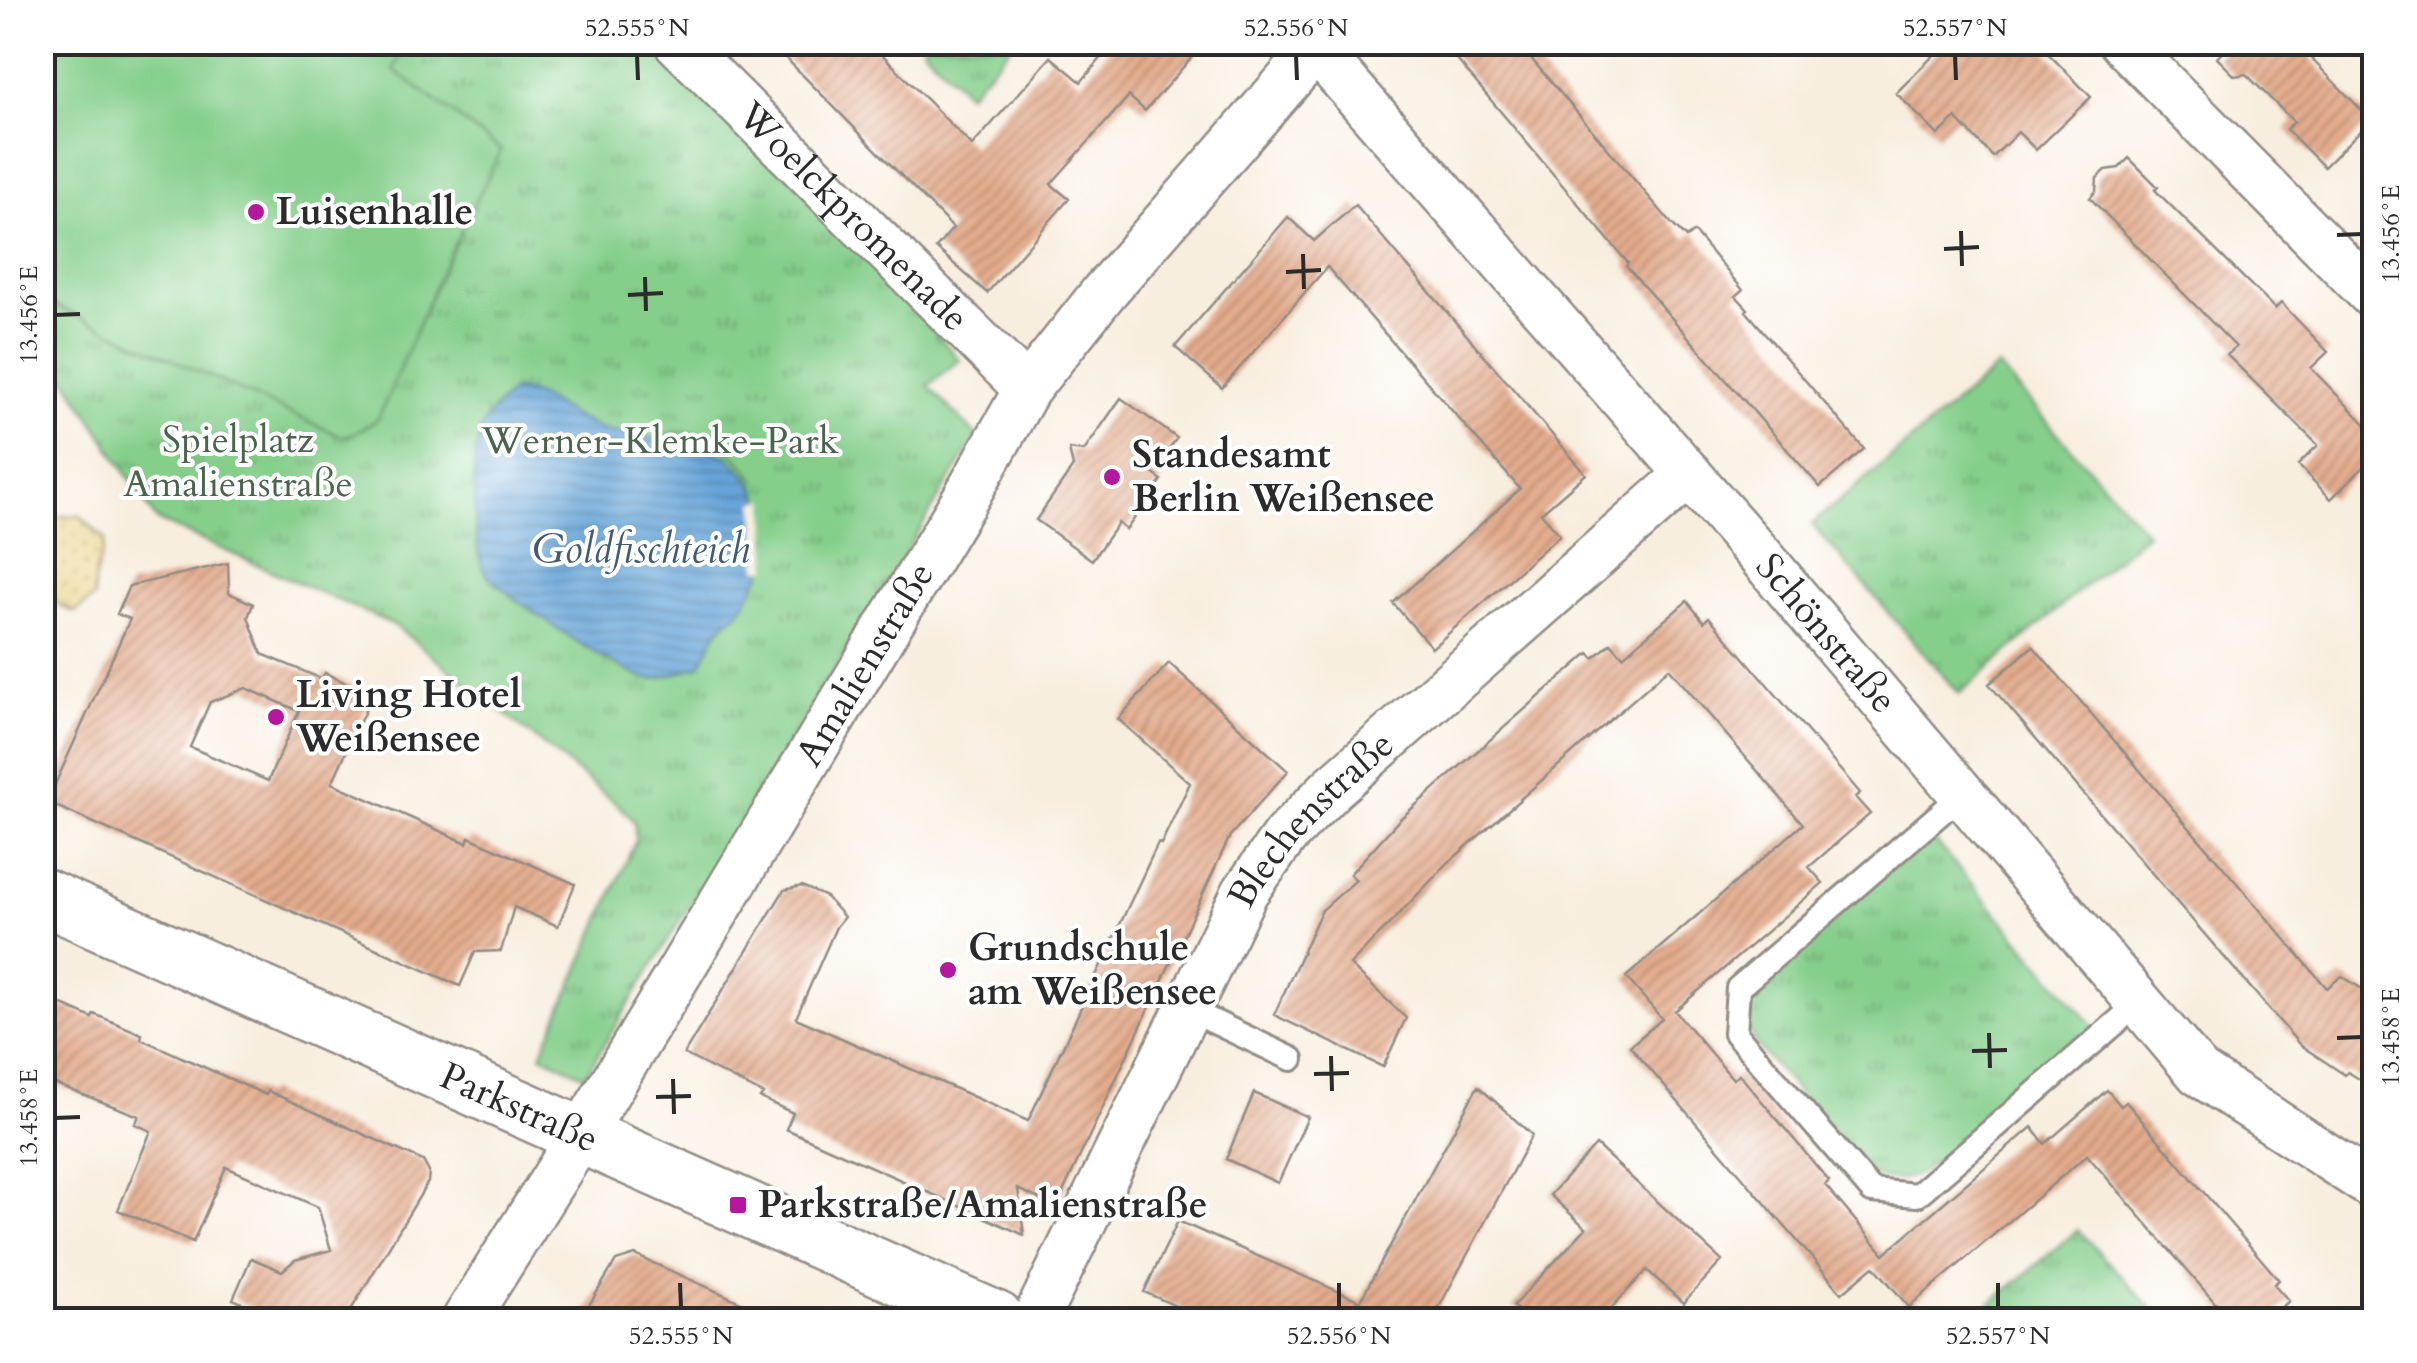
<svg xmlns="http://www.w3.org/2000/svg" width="2417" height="1363" viewBox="0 0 2417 1363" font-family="Cardo,serif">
<defs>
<pattern id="grass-tufts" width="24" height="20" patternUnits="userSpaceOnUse" patternTransform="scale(2.5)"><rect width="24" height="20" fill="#85cf8b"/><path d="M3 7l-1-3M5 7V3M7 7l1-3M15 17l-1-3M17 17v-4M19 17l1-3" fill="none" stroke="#6da872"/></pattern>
<pattern id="wetland-marsh" width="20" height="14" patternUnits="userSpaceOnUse" patternTransform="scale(2.5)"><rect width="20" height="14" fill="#85cf8b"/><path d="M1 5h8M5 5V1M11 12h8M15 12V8" fill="none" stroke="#6da872"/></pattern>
<pattern id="sand-dots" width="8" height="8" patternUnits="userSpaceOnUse" patternTransform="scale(2.5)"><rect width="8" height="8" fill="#eeda9e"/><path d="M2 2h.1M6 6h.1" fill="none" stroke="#cb8" stroke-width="1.8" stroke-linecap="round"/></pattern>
<pattern id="water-rules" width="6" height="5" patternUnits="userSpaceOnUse" patternTransform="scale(2.5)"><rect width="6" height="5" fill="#66a4d8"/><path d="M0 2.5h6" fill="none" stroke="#5486af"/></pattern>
<pattern id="building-hatch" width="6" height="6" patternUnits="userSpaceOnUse" patternTransform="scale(2.5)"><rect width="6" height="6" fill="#e4ac8d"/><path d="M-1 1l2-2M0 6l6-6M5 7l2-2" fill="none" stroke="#b98c73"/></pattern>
</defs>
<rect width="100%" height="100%" fill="#fff"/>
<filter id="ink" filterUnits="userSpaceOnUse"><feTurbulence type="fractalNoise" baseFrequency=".01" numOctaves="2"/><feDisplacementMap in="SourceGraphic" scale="20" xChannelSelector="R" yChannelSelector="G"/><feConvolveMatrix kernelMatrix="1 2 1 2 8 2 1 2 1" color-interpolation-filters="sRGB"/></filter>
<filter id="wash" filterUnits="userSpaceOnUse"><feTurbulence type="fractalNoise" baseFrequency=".0048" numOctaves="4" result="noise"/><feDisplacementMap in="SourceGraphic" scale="40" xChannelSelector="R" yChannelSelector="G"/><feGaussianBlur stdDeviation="2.25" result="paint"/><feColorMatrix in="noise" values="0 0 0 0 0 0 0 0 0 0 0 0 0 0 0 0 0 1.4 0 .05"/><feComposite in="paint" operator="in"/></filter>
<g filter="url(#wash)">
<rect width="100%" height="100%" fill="#f8eedf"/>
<path fill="url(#grass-tufts)" stroke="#587d5b" stroke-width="2.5" d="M406 43H640L804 190 960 360 928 386 977 436 585 1076 541 1055 636 840 634 821 623 809 394 625 156 520 43 342 42 300 340 436 353 434 378 419 440 274 501 150 393 69Z
M1005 43 1009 48 968 94 922 47 927 43Z
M1998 367 2147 533 1959 694 1812 524Z
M1929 834 2095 1028 1925 1171C1904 1182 1889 1183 1868 1173L1756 1045C1745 1025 1744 1008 1751 986Z
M2078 1230 2151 1308 2143 1320H1971Z"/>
<path fill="url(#wetland-marsh)" stroke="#587d5b" stroke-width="2.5" d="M675 432C712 433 736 450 756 481L751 486 639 452 654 438Z"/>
<path fill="url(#sand-dots)" stroke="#8c8264" stroke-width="2.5" d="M79 515 105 540C101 562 92 576 94 598L75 612C37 601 61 584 43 564L42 518Z"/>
<path fill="#85cf8b" stroke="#587d5b" stroke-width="2.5" d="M43 42 406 43 394 70 501 150 440 274 378 419 353 434 340 436 43 300Z"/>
<path fill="url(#water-rules)" stroke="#486882" stroke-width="2.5" d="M513 390C547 392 573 422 606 430 634 438 706 442 728 457 741 467 755 485 761 500L763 571 741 610 718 630 700 666C686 669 663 680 648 679 625 677 493 589 483 569 473 546 472 456 480 432 485 415 502 402 513 390Z"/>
<path fill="#f8eedf" d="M766 499 768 569H758L755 502Z"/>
<g id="blocks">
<path fill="url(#building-hatch)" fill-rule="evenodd" d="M770 42H870L972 146 1051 57 1081 82 1115 42H1205L1145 111 1129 96 1051 184 1069 199 987 293 936 248 953 228Z
M1442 42H1517L1672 224 1686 238 1694 232 1743 290 1736 296 1748 309 1746 311 1864 449 1820 487 1626 266 1628 263Z
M1947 42H2037L2091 97 2036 150 2018 132 1993 157 1956 118 1938 135 1896 93Z
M2232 42H2295L2371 120 2324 167 2286 129 2294 122 2246 74 2235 76 2217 58Z
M2129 158 2158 187 2155 190 2275 309 2281 303 2328 352 2311 368 2374 433V457L2331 499 2298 465 2318 445 2227 355 2236 347 2090 198 2096 191 2097 178 2106 170 2119 168Z
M1355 205 1586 474 1541 513 1560 535 1432 648 1393 603 1520 489 1327 267 1222 388 1175 347 1288 217 1314 241Z
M1121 398 1177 438 1152 473 1162 480 1126 530 1118 523 1092 560 1036 520 1073 467 1069 449 1084 451Z
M228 563 229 593 253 604 248 617 262 654 322 679 325 673 372 695 332 783 467 843 469 837 575 884 558 926 514 907 501 951 475 952 460 986 47 802 130 619 117 614 129 586ZM246 688 299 711 268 781 190 747 210 702Z
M1687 601 1704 622 1709 617 1778 697 1860 793 1855 797 1870 814 1809 867 1823 883 1675 1011 1733 1079 1739 1074 1771 1112 1829 1181 1825 1185 1884 1254 2032 1127 2045 1144 2107 1090 2121 1106 2126 1102 2279 1280 2274 1284 2289 1301 2266 1320H2230L2087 1155 1909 1307 1874 1266 1842 1293 1630 1046 1662 1019 1626 977 1803 824 1669 668 1448 863 1350 965 1406 1018 1383 1067 1274 1015 1321 911 1356 880 1350 874 1400 819 1589 653 1594 658 1611 643 1623 656Z
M2033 646 2327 988 2342 976 2374 997V1088L2348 1072 2345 1075 2300 1045 1989 684Z
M1169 663 1288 771 1230 836 1056 1207 1018 1189 1024 1235 786 1129 793 1113 760 1098 763 1094 684 1054 784 890 802 886 826 897 844 917 836 927 796 1018 1028 1121 1158 843 1161 844 1190 783 1118 719Z
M42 996 92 1018 94 1014 142 1034 141 1039 226 1077 266 1095 268 1091 423 1161 429 1172 428 1182 345 1320H280L233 1299 251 1258 282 1271 295 1260 331 1250 318 1207 226 1167 193 1242 118 1210 151 1131 135 1124 139 1116 42 1079Z
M1478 1086 1532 1135 1432 1320H1207L1144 1292 1178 1221 1360 1301Z
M1254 1093 1308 1117 1278 1183 1226 1159Z
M1596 1145 1722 1261 1683 1303 1647 1270 1600 1320H1529L1513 1306 1586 1228 1550 1195Z
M635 1255 781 1320H580L616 1261Z"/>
</g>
</g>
<g filter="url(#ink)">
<use href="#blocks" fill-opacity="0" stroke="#928c85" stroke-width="2.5"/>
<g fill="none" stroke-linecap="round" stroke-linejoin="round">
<g stroke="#928c85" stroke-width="28">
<path id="service" d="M1963 794 1738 988 1735 1033 1872 1191 1917 1195 2139 1003
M1187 1009 1292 1059"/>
</g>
<g stroke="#928c85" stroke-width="50">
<g id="minor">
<path id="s1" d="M677 42 1027 389"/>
<path id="s2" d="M1310 42 1763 559 2199 1073 2374 1187"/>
<path d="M2122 42 2374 297"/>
<path id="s3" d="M465 1320 580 1137 965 499 1027 389 1104 292 1316 49"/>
<path id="s4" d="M1035 1320 1245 892 1285 836 1331 789 1689 474"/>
</g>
</g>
<g stroke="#928c85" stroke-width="60">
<g id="tertiary">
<path id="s5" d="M42 896 997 1320"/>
</g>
</g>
<use href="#service" stroke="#fff" stroke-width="22"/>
<use href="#minor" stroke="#fff" stroke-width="45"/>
<use href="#tertiary" stroke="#fff" stroke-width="55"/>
</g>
</g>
<path fill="none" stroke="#2b2b2b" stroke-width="4" d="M637 55 638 80M1296 55 1297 80M1955 55 1956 80M1961 231 1962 266M2337 235 2362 234M1944 249 1979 247M1303 254 1304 289M1286 272 1321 270M645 277 646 311M628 295 663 293M55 315 80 314M1989 1033 1990 1068M2337 1038 2362 1037M1972 1051 2007 1050M1331 1056 1332 1091M1314 1074 1349 1073M673 1079 674 1114M656 1097 691 1096M55 1118 80 1117M680 1283 681 1308M1339 1283V1308M1998 1283V1308"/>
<g fill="#b5179e" stroke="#fff" stroke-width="4">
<circle cx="256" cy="212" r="10"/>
<circle cx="1112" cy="477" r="10"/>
<circle cx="276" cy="717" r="10"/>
<circle cx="948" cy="970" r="10"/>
<rect x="728" y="1195" width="20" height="20" rx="5"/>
</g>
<g text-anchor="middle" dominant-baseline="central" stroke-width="8" stroke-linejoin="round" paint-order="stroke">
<g font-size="38" font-weight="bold" fill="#2b2b2b" stroke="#fff" text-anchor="start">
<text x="276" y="212">Luisenhalle</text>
<text x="1132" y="455">Standesamt<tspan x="1132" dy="44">Berlin Weißensee</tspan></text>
<text x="296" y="695">Living Hotel<tspan x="296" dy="44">Weißensee</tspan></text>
<text x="968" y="948">Grundschule<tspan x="968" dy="44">am Weißensee</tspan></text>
<text x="758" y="1205">Parkstraße/Amalienstraße</text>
</g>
<g font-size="38" fill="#2b2b2b" stroke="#fff">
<text stroke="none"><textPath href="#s1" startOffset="248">Woelckpromenade</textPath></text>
<text stroke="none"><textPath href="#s2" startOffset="785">Schönstraße</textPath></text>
<text stroke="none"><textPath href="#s3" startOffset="768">Amalienstraße</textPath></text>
<text stroke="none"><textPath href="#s4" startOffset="575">Blechenstraße</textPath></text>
<text stroke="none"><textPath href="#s5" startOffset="522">Parkstraße</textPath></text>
</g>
<g font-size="38" fill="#4a644d" stroke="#fff">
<text x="238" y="440">Spielplatz<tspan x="238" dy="44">Amalienstraße</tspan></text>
<text x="660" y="441">Werner-Klemke-Park</text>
</g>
<g font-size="40" font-style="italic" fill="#435b70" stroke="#fff">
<text x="641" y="549">Goldfischteich</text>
</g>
</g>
<rect width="2417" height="1363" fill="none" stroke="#fff" stroke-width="110"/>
<rect x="55" y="55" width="2307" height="1253" fill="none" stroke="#2b2b2b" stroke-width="4"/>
<g font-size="25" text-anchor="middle" fill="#2b2b2b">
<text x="637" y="36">52.555°N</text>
<text x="1296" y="36">52.556°N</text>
<text x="1955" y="36">52.557°N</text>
<text transform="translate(2390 234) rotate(-90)" y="9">13.456°E</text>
<text transform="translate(28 315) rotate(-90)" y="9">13.456°E</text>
<text transform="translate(2390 1037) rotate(-90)" y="9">13.458°E</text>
<text transform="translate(28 1118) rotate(-90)" y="9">13.458°E</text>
<text x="681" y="1344">52.555°N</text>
<text x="1339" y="1344">52.556°N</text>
<text x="1998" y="1344">52.557°N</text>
</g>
</svg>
